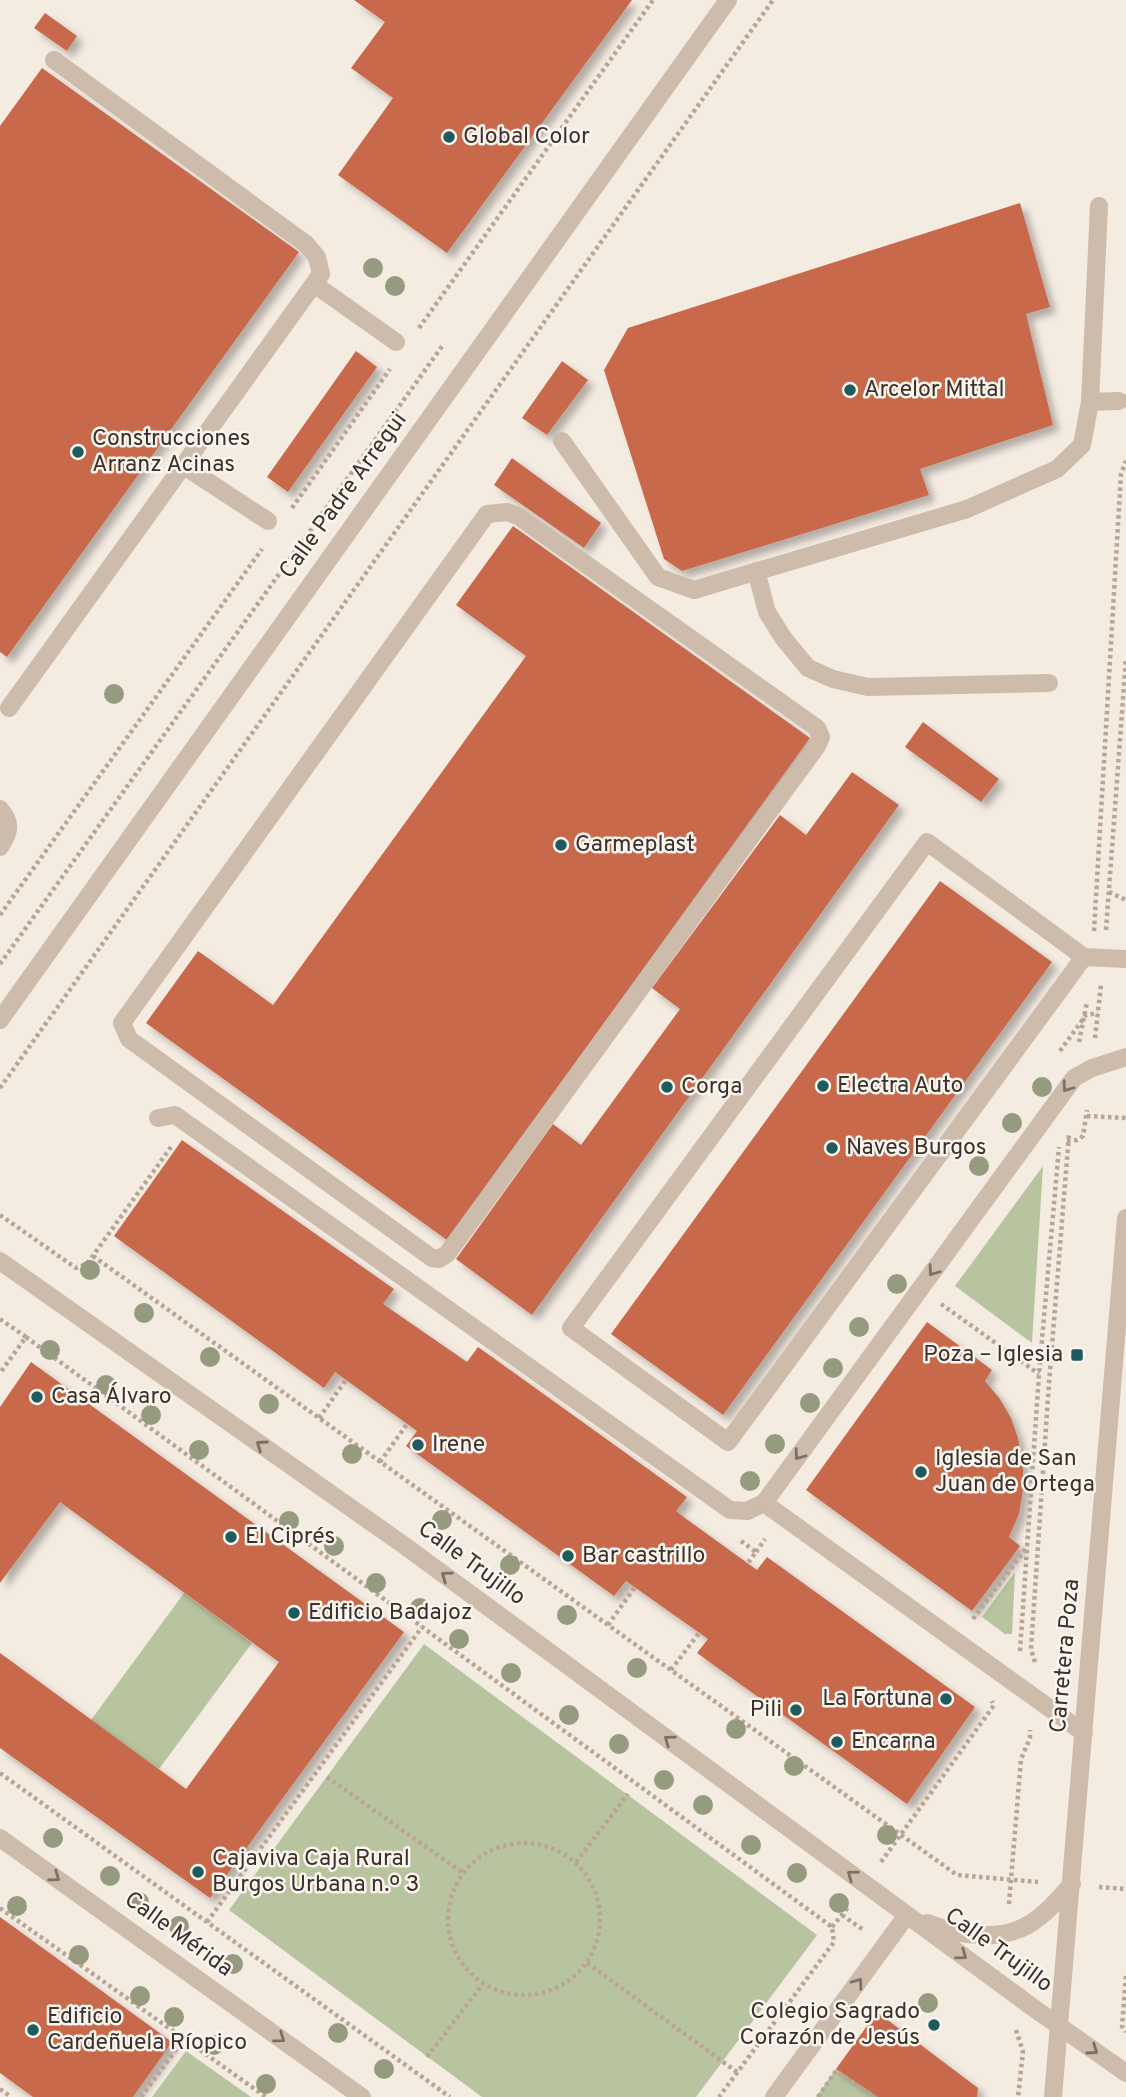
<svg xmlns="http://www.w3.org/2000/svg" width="1126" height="2097" viewBox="0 0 1126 2097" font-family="Overpass,sans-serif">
<defs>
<filter id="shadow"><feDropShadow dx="6" dy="6" stdDeviation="3.5" flood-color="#0004"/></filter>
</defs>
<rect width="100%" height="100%" fill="#f4ebe1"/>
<path fill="#b8c4a0" d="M1043 1166 1032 1343 955 1286Z
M1015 1572 1012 1634H1005L982 1617Z
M184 1593 252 1643 159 1769 91 1720Z
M424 1644 817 1935 696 2097H482L229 1910Z
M186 2051 251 2097H152Z
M836 2069 878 2097H816Z"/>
<path fill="#c8694b" filter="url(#shadow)" d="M354 0H632L447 253 338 175 393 98 351 68 385 22Z
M45 13 77 36 67 51 34 28Z
M42 68 299 252 7 657 0 652V126Z
M1020 203 1050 307 1026 314 1053 425 920 469 929 495 682 571 664 559 604 370 628 328Z
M356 351 377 367 288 492 267 477Z
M562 361 588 380 547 435 522 418Z
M512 458 601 523 584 548 494 485Z
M513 526 810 738 447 1240 146 1023 198 951 273 1005 526 656 456 605Z
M923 722 999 779 981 802 905 747Z
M852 772 899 805 532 1315 456 1259 553 1124 581 1145 680 1009 652 988 780 815 806 835Z
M940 881 1052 962 723 1415 611 1334Z
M182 1140 394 1289 383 1304 467 1362 478 1347 687 1497 676 1511 685 1518 757 1570 767 1557 975 1707 907 1804 697 1653 708 1639 626 1581 614 1596 406 1446 417 1431 335 1372 324 1388 114 1236Z
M927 1322 992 1370 985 1381 1000 1399 1011 1418 1018 1438 1022 1459 1024 1484 1019 1514 1009 1537 1020 1546 972 1611 806 1490Z
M31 1362 404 1632 210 1898 0 1748V1653L186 1789 279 1662 60 1502 0 1583V1407Z
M0 1917 172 2042 133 2097H33L0 2073Z
M877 2012 978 2088 977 2097H878L836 2069Z"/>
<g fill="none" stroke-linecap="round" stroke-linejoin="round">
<path stroke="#b9a596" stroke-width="4.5" stroke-dasharray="3.5 3.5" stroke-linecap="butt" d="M419 328 653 0
M292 508 390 369
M1109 892 1126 900
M0 915 262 549
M1106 930 1126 658
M1094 931 1121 474 1126 461
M0 964 443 345
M1095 1038 1101 985
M1079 1042 1087 1002
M1060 1051 1086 1015 1098 1013
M0 1088 773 0
M1087 1116 1126 1118
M1067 1141 1077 1140 1083 1136 1087 1110
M0 1215 76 1268 87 1264 171 1147
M93 1256 957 1875 1038 1882
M941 1304 1039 1374
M0 1319 26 1337 0 1373
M26 1337 832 1927 834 1942 719 2097
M1041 1352 1064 1354
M319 1418 346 1380
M380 1462 407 1424
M741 1541 756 1552 748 1563
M756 1552 765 1539
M973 1619 1027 1547
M608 1625 635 1587
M1020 1651 1039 1374 1059 1147
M1035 1662 1031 1649 1049 1383 1069 1134
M671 1670 699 1633
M0 1773 450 2097
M327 1777 463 1873
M448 1919a76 76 0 1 1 152 0a76 76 0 1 1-152 0Z
M576 1862 628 1794
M881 1862 992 1708 994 1705 992 1701
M1099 1887 1126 1889
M1009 1904 1021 1759 1030 1738V1730
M0 1908 266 2097
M842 1915 862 1929
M207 1922 422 1627
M832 1927 849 1906
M587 1963 737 2072
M1126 1976 1122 2026 1126 2032
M1016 2030 1023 2052 1018 2097
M427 2057 483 1984
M0 2089 11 2097
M141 2097 184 2039
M818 2097 836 2071 874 2097"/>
<path stroke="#cdbbac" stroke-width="18" d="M1099 206 1090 402 1119 401
M314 284 396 342
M562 441 658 577 694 590 967 509 1057 469 1082 445 1090 402
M184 466 268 521
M507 512 518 516 817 728 821 737 817 746 447 1254 439 1259 432 1258 129 1039 122 1023 487 514Z
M756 571 767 612 784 639 808 668 833 679 868 687 1049 683
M9 708 321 274 317 257 306 244 54 60
M0 809C12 823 10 832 0 847
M927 842 1084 957 728 1442 571 1328Z
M1084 957 1126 959
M158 1118 175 1115 730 1510 747 1511 764 1503"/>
<path stroke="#cdbbac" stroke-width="18" d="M0 1020 728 0
M0 1261 405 1546 1035 2009 1126 2073
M1084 1733 764 1503 1074 1078 1092 1068 1126 1057
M0 1838 362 2097
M927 1923C958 1935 997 1942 1028 1925 1045 1915 1059 1899 1072 1884
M774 2097 907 1915
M1053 2097 1126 1218"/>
</g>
<g fill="#969b7f">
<circle cx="373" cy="268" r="10"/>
<circle cx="395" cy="286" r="10"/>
<circle cx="114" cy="694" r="10"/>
<circle cx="1042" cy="1087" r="10"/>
<circle cx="1012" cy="1123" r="10"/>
<circle cx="979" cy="1166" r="10"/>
<circle cx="90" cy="1270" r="10"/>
<circle cx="897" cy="1284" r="10"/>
<circle cx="144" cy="1313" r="10"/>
<circle cx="859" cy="1327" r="10"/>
<circle cx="50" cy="1350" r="10"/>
<circle cx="210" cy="1357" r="10"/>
<circle cx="833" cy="1368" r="10"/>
<circle cx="106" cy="1385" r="10"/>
<circle cx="810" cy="1403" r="10"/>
<circle cx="269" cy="1404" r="10"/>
<circle cx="151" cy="1415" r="10"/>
<circle cx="775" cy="1444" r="10"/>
<circle cx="199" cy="1450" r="10"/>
<circle cx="352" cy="1454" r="10"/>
<circle cx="750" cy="1481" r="10"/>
<circle cx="442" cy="1520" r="10"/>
<circle cx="289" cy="1521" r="10"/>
<circle cx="334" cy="1546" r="10"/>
<circle cx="510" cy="1565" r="10"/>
<circle cx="376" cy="1583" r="10"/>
<circle cx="420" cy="1608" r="10"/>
<circle cx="567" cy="1615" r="10"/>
<circle cx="459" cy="1639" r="10"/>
<circle cx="637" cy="1668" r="10"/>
<circle cx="511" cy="1673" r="10"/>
<circle cx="569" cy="1715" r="10"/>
<circle cx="736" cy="1729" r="10"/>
<circle cx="619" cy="1744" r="10"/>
<circle cx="794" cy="1766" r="10"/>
<circle cx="664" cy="1780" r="10"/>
<circle cx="703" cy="1805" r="10"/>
<circle cx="887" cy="1835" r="10"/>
<circle cx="53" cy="1838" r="10"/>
<circle cx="751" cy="1845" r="10"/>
<circle cx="797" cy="1873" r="10"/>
<circle cx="110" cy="1876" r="10"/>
<circle cx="139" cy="1902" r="10"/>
<circle cx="839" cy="1903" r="10"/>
<circle cx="17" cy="1906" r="10"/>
<circle cx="179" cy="1926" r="10"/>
<circle cx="79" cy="1955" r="10"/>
<circle cx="233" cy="1964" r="10"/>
<circle cx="140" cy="1996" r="10"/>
<circle cx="928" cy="2003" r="10"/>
<circle cx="174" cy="2017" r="10"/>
<circle cx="338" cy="2033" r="10"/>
<circle cx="214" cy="2045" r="10"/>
<circle cx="384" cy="2069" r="10"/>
<circle cx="266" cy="2084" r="10"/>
</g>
<defs><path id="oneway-chevron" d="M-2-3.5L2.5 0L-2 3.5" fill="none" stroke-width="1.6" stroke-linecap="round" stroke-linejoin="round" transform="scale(1.75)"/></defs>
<g stroke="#7d6f65">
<use href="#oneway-chevron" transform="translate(1067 1087) rotate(126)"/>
<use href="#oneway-chevron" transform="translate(933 1271) rotate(126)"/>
<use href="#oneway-chevron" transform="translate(261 1445) rotate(-145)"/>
<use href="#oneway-chevron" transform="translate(799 1455) rotate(126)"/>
<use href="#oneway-chevron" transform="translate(446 1576) rotate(-144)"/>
<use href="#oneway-chevron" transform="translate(669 1740) rotate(-144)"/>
<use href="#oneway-chevron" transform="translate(852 1875) rotate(-144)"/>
<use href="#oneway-chevron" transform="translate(55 1877) rotate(36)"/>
<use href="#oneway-chevron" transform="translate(962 1955) rotate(36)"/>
<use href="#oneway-chevron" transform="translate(858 1983) rotate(-54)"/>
<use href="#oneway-chevron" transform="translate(280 2038) rotate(36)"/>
<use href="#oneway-chevron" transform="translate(1093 2050) rotate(35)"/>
</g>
<g fill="#1f5a5e" stroke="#fbf5ee" stroke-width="2.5">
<circle cx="449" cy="137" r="7"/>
<circle cx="850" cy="390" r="7"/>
<circle cx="78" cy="452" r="7"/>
<circle cx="561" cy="845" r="7"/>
<circle cx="823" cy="1086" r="7"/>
<circle cx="667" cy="1087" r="7"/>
<circle cx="832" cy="1148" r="7"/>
<rect x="1070" y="1348" width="14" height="14" rx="3.5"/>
<circle cx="37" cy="1397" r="7"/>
<circle cx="418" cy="1445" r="7"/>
<circle cx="921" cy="1472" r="7"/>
<circle cx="231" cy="1537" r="7"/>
<circle cx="568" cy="1556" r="7"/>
<circle cx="294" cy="1613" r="7"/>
<circle cx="946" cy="1699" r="7"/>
<circle cx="796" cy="1710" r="7"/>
<circle cx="837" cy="1742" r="7"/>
<circle cx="198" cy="1872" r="7"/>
<circle cx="934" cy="2025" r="7"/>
<circle cx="33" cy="2030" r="7"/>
</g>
<g text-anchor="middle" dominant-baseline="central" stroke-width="5" stroke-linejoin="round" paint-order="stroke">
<g font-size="23" fill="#3b302b" stroke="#fbf5ee" text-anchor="start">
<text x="463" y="137">Global Color</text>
<text x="864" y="390">Arcelor Mittal</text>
<text x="92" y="439">Construcciones<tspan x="92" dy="26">Arranz Acinas</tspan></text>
<text x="575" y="845">Garmeplast</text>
<text x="837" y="1086">Electra Auto</text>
<text x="681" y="1087">Corga</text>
<text x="846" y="1148">Naves Burgos</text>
<text x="1063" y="1355" text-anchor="end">Poza – Iglesia</text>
<text x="51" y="1397">Casa Álvaro</text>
<text x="432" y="1445">Irene</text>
<text x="935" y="1459">Iglesia de San<tspan x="935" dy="26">Juan de Ortega</tspan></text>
<text x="245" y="1537">El Ciprés</text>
<text x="582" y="1556">Bar castrillo</text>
<text x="308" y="1613">Edificio Badajoz</text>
<text x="932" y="1699" text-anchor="end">La Fortuna</text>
<text x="782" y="1710" text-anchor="end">Pili</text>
<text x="851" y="1742">Encarna</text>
<text x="212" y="1859">Cajaviva Caja Rural<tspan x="212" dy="26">Burgos Urbana n.º 3</tspan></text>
<text x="920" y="2012" text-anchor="end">Colegio Sagrado<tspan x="920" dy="26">Corazón de Jesús</tspan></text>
<text x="47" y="2017">Edificio<tspan x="47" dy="26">Cardeñuela Ríopico</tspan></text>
</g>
<g font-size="23" fill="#3b302b" stroke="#fbf5ee">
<text transform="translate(344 496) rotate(-54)">Calle Padre Arregui</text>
<text transform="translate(471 1564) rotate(36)">Calle Trujillo</text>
<text transform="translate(1066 1656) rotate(-85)">Carretera Poza</text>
<text transform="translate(178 1935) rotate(36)">Calle Mérida</text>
<text transform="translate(998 1951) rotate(36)">Calle Trujillo</text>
</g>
</g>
</svg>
